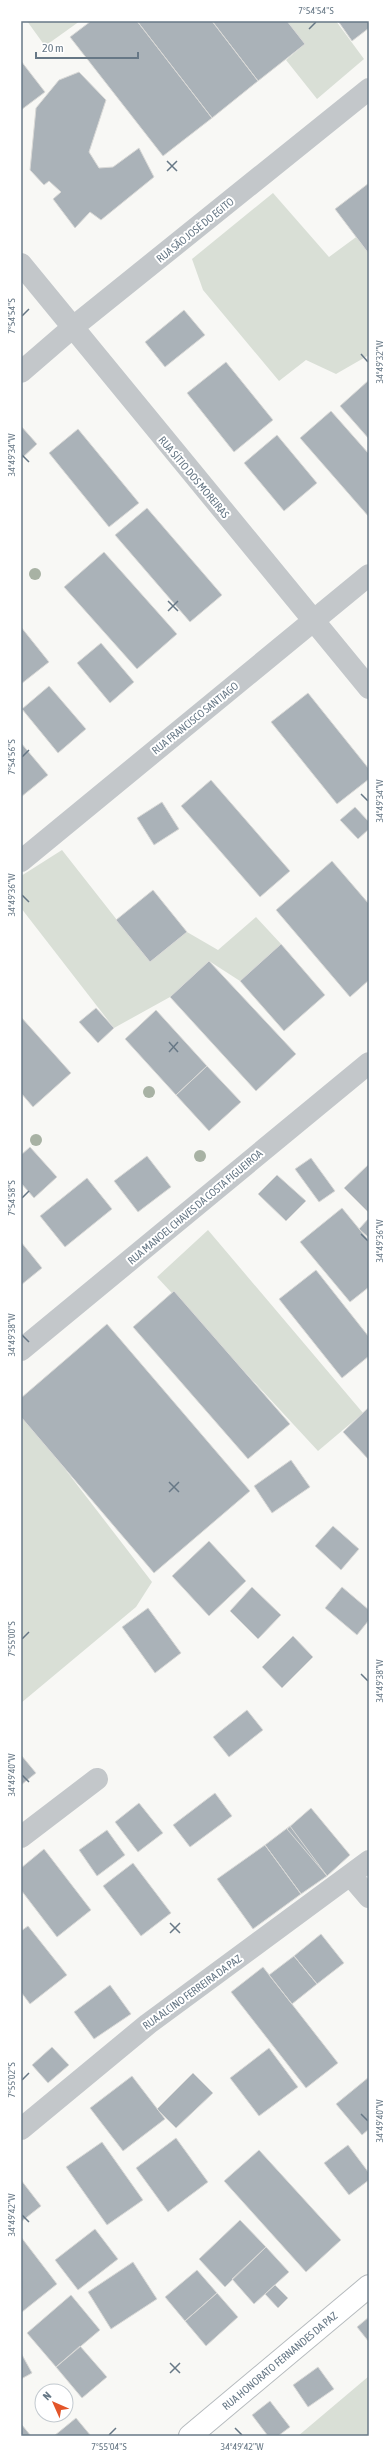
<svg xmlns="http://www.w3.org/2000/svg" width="390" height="2457" viewBox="0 0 390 2457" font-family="'Asap Condensed',sans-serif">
<rect width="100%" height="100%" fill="#f8f8f5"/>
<path fill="#d9dfd6" d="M27 21H80L45 46Z
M287 21H336L364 59 317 99 286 60 305 44Z
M273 193 329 257 363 232 369 240V355L336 374 306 360 279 381 203 290 192 259Z
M62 850 150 962 187 932 218 950 256 917 281 944 240 981 209 961 170 997 114 1028 21 908V876Z
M208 1230 363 1413 318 1451 157 1277Z
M21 1412 152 1582 136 1607 21 1703Z
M369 2376V2436H298Z"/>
<path fill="#aab2b8" stroke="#d9d9d7" d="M91 21H137L212 118 163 156 70 37Z
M137 21H212L258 81 212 118Z
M212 21H287L305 44 258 81Z
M338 21H369V28L352 41Z
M21 61 45 92 21 110Z
M79 72 106 100 89 152 99 168 113 167 139 148 154 177 101 220 90 212 75 228 53 199 61 192 49 181 44 185 30 170 36 108 59 80Z
M369 183V254L335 209Z
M184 310 205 335 165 367 145 342Z
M226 362 273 420 234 452 187 393Z
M369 380V439L340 406Z
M331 411 369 454V517L300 438Z
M21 426 37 444 21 459Z
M78 429 139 503 109 527 49 453Z
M277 435 317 483 284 511 244 463Z
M147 508 222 595 190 622 115 535Z
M104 552 177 634 137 669 64 587Z
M21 627 49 662 21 684Z
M101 643 134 682 110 703 77 663Z
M49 686 86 729 58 753 22 709Z
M308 693 369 769V779L337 804 271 722Z
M21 743 48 775 21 797Z
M211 780 290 871 260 897 181 806Z
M162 802 179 829 154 845 137 818Z
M355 807 369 822V829L358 839 340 820Z
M332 861 369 904V980L350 997 276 910Z
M153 890 187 932 150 962 116 920Z
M281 944 325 995 284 1031 240 981Z
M209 961 296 1054 256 1091 170 997Z
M96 1008 114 1028 98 1043 79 1022Z
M156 1010 207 1066 176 1095 125 1039Z
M21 1017 71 1073 33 1107 21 1093Z
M207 1066 241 1102 209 1131 176 1095Z
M30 1147 57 1177 34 1198 21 1183V1155Z
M147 1156 171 1187 138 1212 114 1181Z
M311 1158 335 1191 319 1202 295 1169Z
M369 1164V1213L344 1188Z
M277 1175 306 1201 286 1221 258 1194Z
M87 1178 112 1209 65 1247 40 1216Z
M342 1208 369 1241V1287L350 1302 300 1242Z
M369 1218V1238L359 1229Z
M21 1242 42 1268 21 1285Z
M316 1270 369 1337V1356L342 1378 279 1299Z
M174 1291 290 1424 248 1459 133 1327Z
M107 1324 250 1491 154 1573 21 1417V1398Z
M369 1407V1460L343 1432Z
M291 1460 310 1487 272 1513 254 1486Z
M333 1526 359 1549 341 1570 315 1546Z
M209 1541 246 1581 209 1616 172 1576Z
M252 1587 281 1615 258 1639 230 1611Z
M342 1587 369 1610V1620L357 1635 325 1608Z
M148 1608 181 1653 155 1673 122 1627Z
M293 1636 313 1657 282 1688 262 1667Z
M247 1710 263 1730 229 1757 213 1737Z
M21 1755 36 1773 21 1785Z
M215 1793 232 1816 190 1847 173 1825Z
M139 1803 163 1833 138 1852 115 1822Z
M311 1808 350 1855 327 1876 287 1829Z
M290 1826 327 1876 301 1894 265 1845Z
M107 1830 125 1855 97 1876 79 1850Z
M265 1845 301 1894 253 1929 217 1879Z
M44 1849 91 1910 57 1937 21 1890V1868Z
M133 1863 171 1913 141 1936 103 1886Z
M28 1926 67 1975 30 2004 21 1992V1931Z
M321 1934 344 1963 317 1984 294 1956Z
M294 1956 317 1984 292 2004 269 1975Z
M263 1967 338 2063 306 2088 231 1992Z
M110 1985 131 2014 94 2039 74 2012Z
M52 2047 69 2065 48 2083 32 2065Z
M269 2048 298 2087 259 2116 230 2078Z
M193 2073 213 2093 176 2128 157 2109Z
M132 2076 165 2119 123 2151 90 2108Z
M369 2077V2129L362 2135 336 2104Z
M176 2138 208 2182 168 2212 136 2168Z
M102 2142 143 2200 107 2225 66 2167Z
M348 2145 369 2173V2180L349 2195 324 2163Z
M259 2150 341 2240 306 2272 224 2181Z
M21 2180 41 2206 22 2221 21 2219Z
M240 2220 266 2247 225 2287 199 2259Z
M95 2229 118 2259 78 2290 55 2260Z
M21 2237 57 2284 22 2312 21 2311Z
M266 2247 289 2272 254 2304 232 2279Z
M133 2262 157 2299 111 2329 88 2292Z
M197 2270 217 2293 185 2321 165 2297Z
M275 2285 288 2298 278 2308 265 2294Z
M217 2293 238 2317 206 2346 185 2321Z
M71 2295 100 2330 56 2367 27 2333Z
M369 2317V2342L357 2327Z
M80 2346 107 2377 82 2398 56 2367Z
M21 2353 32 2373 21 2379Z
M318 2367 334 2389 308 2407 293 2385Z
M270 2401 290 2427 278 2436H268L252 2415Z
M76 2418 91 2436H54Z
M22 2425 31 2436H21Z"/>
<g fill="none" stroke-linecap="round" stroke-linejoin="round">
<g stroke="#b6bbbe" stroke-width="24">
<g id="major">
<path id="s1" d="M190 2436 369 2286"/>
</g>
</g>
<path stroke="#c3c7ca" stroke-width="22" d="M21 264 369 688
M21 372 72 328 369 89
M21 861 369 575
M21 1350 369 1063
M21 1837 97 1779
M351 1876 369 1897
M21 2129 148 2024 369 1861"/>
<use href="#major" stroke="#fff" stroke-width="22"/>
</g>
<g fill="#a8b2a4">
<circle cx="35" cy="574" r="6"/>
<circle cx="149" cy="1092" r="6"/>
<circle cx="36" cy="1140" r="6"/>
<circle cx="200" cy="1156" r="6"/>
</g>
<path fill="none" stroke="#677886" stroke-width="1.5" d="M309 29 316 22M167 161 177 171M167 171 177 161M22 316 29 309M361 354 368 362M22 455 29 462M168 601 178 611M168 611 178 601M22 757 29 750M361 794 368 801M22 895 29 902M169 1042 178 1052M169 1052 178 1042M22 1198 29 1191M361 1234 368 1241M22 1335 29 1342M169 1482 179 1492M169 1492 179 1482M22 1639 29 1632M361 1674 368 1681M22 1775 29 1782M170 1923 180 1933M170 1933 180 1923M22 2080 29 2073M361 2114 368 2121M22 2215 29 2222M170 2363 180 2373M170 2373 180 2363M235 2428 242 2435M109 2435 116 2428"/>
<g text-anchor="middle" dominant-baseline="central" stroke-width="4" stroke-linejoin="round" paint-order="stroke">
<g font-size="11" fill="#677886" stroke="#fff">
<text transform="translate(195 230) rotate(-39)">RUA SÃO JOSÉ DO EGITO</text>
<text transform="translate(194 477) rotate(50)">RUA SÍTIO DOS MOREIRAS</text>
<text transform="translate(195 718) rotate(-39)">RUA FRANCISCO SANTIAGO</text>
<text transform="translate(195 1207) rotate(-40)">RUA MANOEL CHAVES DA COSTA FIGUEIROA</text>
<text transform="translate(192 1992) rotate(-36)">RUA ALCINO FERREIRA DA PAZ</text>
<text stroke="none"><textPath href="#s1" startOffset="117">RUA HONORATO FERNANDES DA PAZ</textPath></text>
</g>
</g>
<rect width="390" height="2457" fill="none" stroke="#ffffff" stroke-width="44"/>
<g transform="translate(54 2403) rotate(315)"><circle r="19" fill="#ffffff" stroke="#c2c9cf"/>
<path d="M0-3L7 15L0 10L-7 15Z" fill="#e35529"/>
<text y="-6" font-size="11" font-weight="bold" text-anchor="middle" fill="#677886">N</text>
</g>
<path d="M36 52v6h102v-6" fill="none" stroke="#677886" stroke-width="2"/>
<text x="42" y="52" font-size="12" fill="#677886" stroke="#ffffff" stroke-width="3" paint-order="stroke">20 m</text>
<rect x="22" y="22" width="346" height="2413" fill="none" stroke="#677886" stroke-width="1.5"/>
<g font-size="10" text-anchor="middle" fill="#677886">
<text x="316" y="14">7°54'54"S</text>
<text transform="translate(11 316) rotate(-90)" y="4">7°54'54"S</text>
<text transform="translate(379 362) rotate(-90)" y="4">34°49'32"W</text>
<text transform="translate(11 455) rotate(-90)" y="4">34°49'34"W</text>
<text transform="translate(11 757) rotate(-90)" y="4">7°54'56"S</text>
<text transform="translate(379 801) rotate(-90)" y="4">34°49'34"W</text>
<text transform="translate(11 895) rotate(-90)" y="4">34°49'36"W</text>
<text transform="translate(11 1198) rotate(-90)" y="4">7°54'58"S</text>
<text transform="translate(379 1241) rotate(-90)" y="4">34°49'36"W</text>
<text transform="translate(11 1335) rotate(-90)" y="4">34°49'38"W</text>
<text transform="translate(11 1639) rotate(-90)" y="4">7°55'00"S</text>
<text transform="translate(379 1681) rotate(-90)" y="4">34°49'38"W</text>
<text transform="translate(11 1775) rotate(-90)" y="4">34°49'40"W</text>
<text transform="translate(11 2080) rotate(-90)" y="4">7°55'02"S</text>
<text transform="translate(379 2121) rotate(-90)" y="4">34°49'40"W</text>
<text transform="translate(11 2215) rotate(-90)" y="4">34°49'42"W</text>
<text x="109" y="2450">7°55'04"S</text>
<text x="242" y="2450">34°49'42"W</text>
</g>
</svg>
